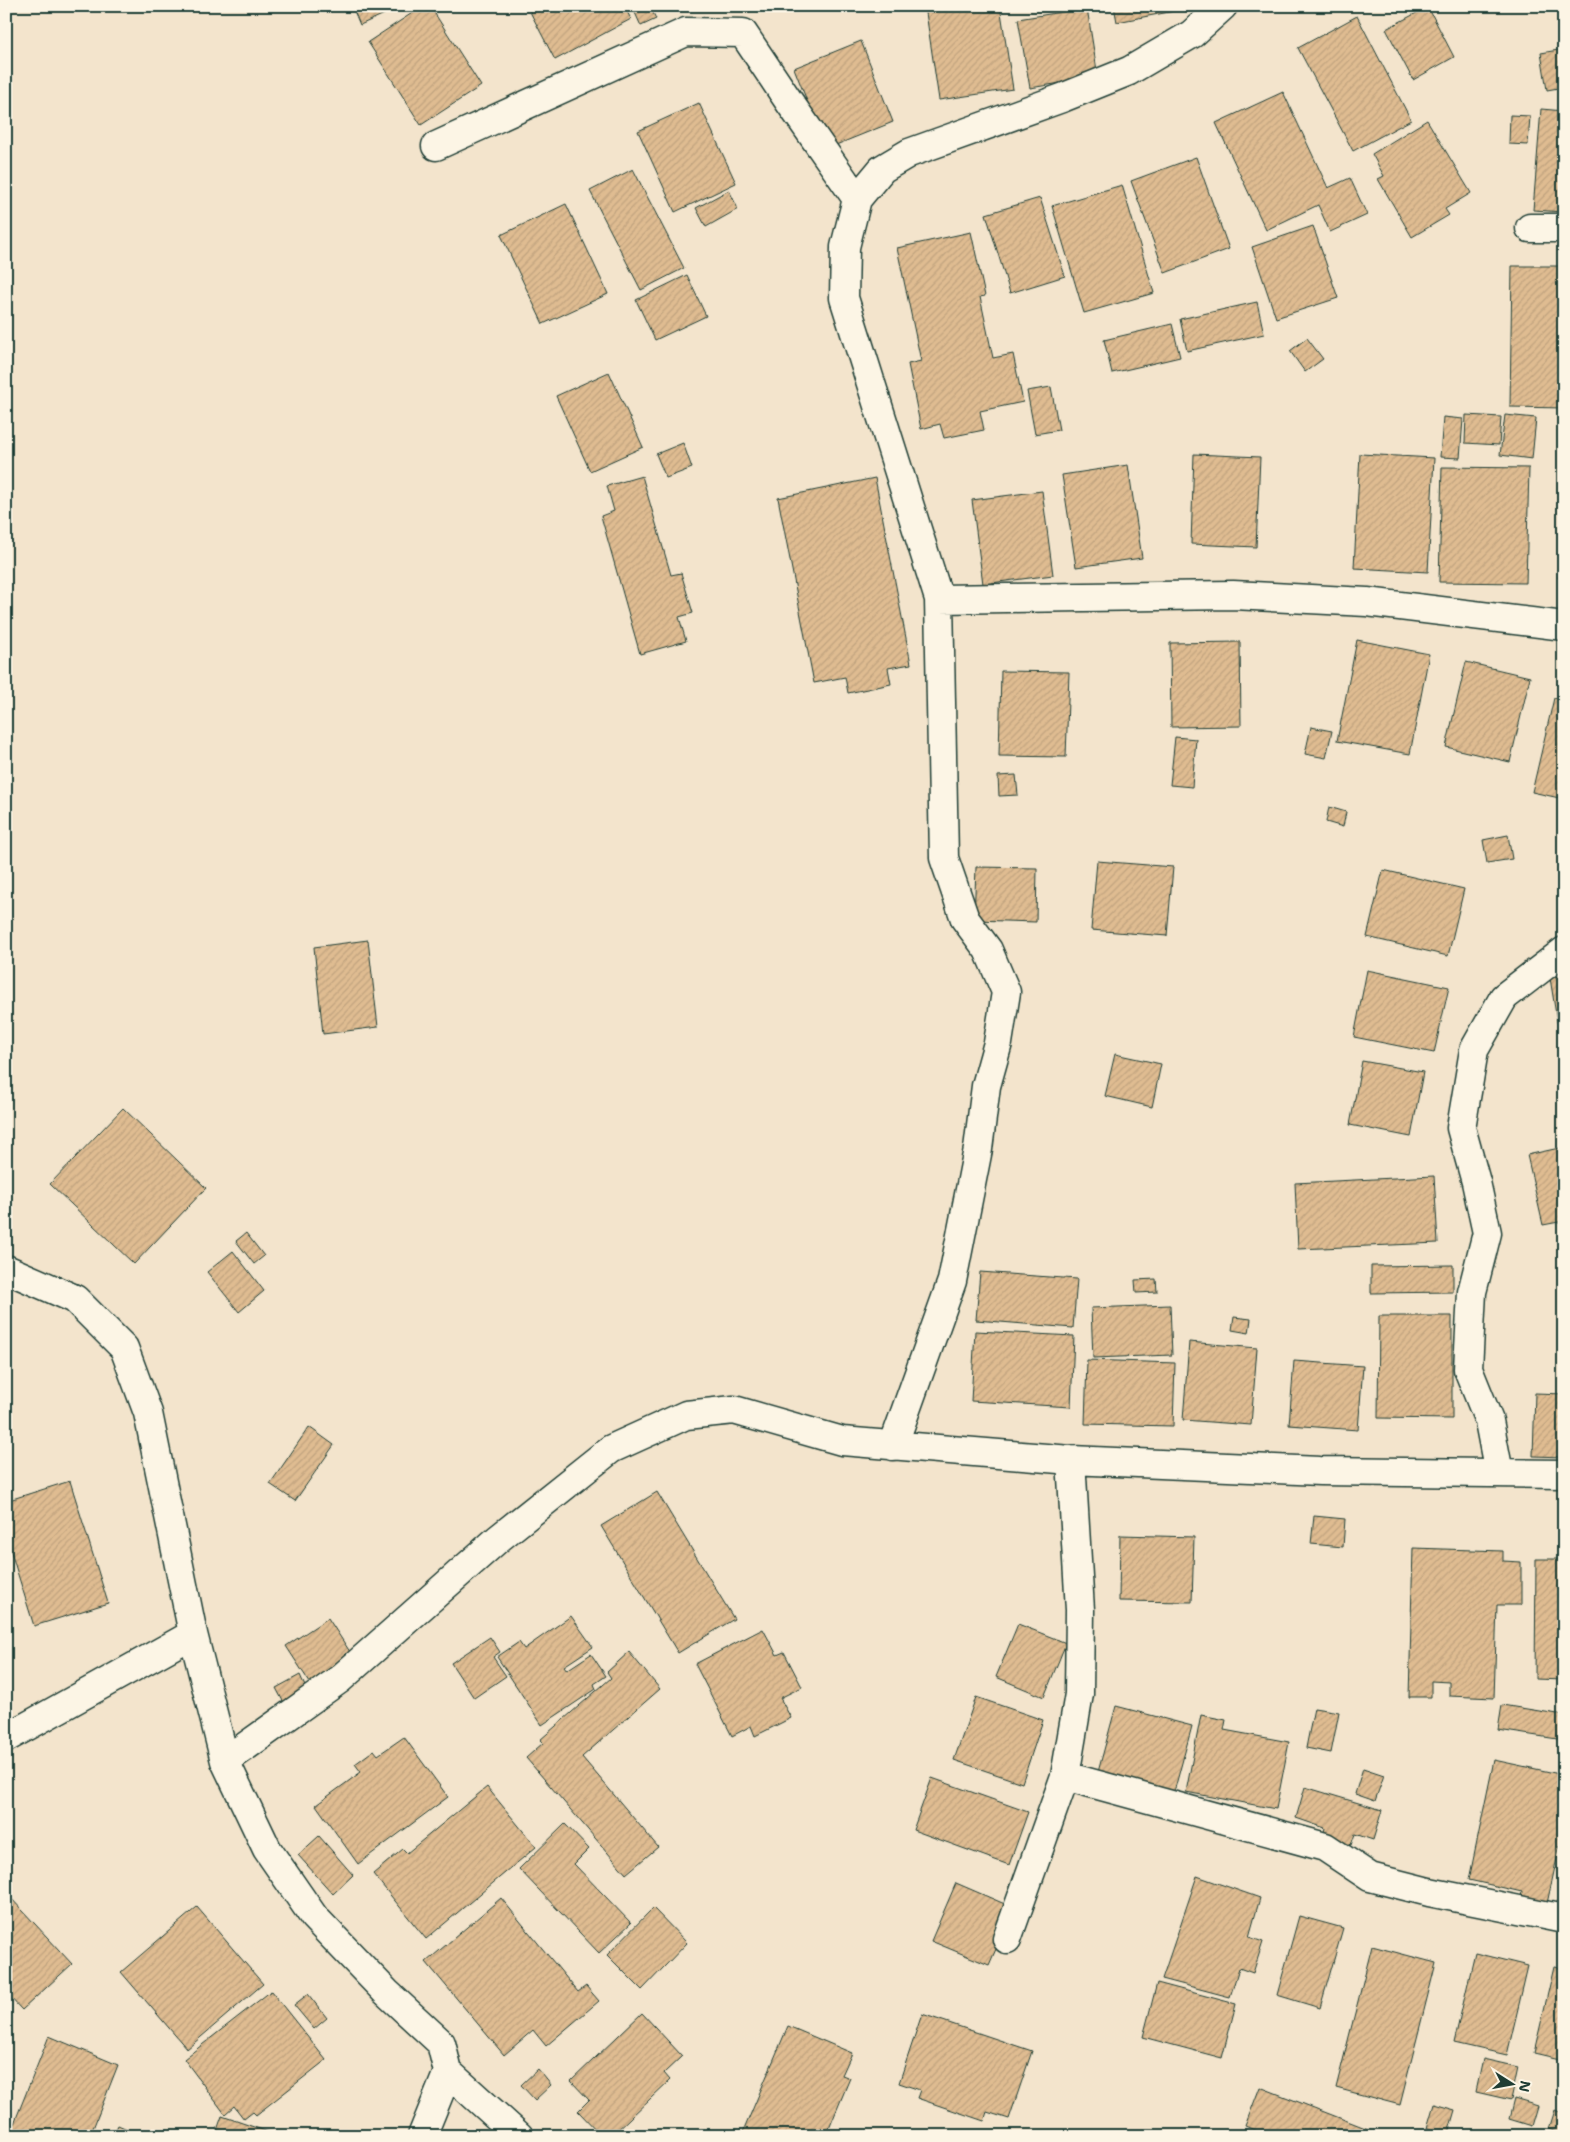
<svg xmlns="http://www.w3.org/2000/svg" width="1570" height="2142" viewBox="0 0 1570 2142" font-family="'Shantell Sans',sans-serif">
<defs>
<pattern id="building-hatch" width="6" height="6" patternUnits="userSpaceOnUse" patternTransform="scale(1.25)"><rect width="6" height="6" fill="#dfbc91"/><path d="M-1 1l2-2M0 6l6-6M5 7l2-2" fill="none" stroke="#bfa27e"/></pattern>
</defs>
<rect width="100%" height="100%" fill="#f3e4cc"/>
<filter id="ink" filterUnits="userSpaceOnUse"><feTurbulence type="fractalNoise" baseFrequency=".02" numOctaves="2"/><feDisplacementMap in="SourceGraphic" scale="10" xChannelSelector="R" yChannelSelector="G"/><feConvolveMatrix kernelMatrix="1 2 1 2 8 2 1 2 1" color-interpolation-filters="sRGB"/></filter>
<g filter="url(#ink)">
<path fill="url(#building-hatch)" stroke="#1f3d34" d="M352 6H402L360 25Z
M423 6H430L481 86 421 125 368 42Z
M527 6H624L631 19 555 60Z
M632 6H650L656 19 641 26Z
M925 6H1000L1013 89 939 100Z
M1114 6H1184L1185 9 1117 22Z
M1428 7 1454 57 1413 80 1386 29Z
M1087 8 1098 77 1030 88 1018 19Z
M1357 16 1411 120 1353 151 1298 48Z
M861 41 893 122 826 149 794 68Z
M1564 49V87L1547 90 1541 53Z
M1283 92 1328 188 1350 178 1367 215 1330 232 1318 205 1266 230 1216 123Z
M699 103 736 183 675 212 638 131Z
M1541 109 1564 111V212L1533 210Z
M1510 115 1530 116 1528 145 1509 144Z
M1427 120 1471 193 1445 209 1449 215 1412 237 1378 179 1384 176 1372 154Z
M1196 157 1229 249 1165 273 1131 181Z
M633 169 684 268 641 290 590 191Z
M1122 185 1154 293 1084 313 1052 206Z
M729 190 738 209 706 227 696 208Z
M1040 198 1065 276 1010 293 986 214Z
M566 204 608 294 543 324 501 235Z
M1313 226 1338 298 1276 318 1252 247Z
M971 232 985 296 980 297 993 358 1013 354 1023 402 980 411 984 430 944 438 940 424 921 429 908 364 921 361 897 248Z
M1512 266H1564V408L1510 407Z
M687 275 706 316 655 340 636 300Z
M1257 302 1264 334 1187 351 1180 319Z
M1172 324 1180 357 1112 373 1104 340Z
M1307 338 1323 359 1305 372 1290 351Z
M609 372 643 447 590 471 556 396Z
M1051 387 1059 430 1035 434 1027 391Z
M1466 415 1501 417 1499 445 1465 443Z
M1505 415 1536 418 1532 459 1500 455Z
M1443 417 1463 419 1460 458 1440 457Z
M683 443 692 468 666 478 656 454Z
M1194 454 1260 457 1256 547 1191 544Z
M1360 454 1434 458 1428 572 1354 568Z
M1128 465 1142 558 1076 567 1062 475Z
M1442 467 1529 468 1526 583 1439 582Z
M642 476 671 575 681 573 693 613 679 617 686 641 640 654 601 516 614 511 607 486Z
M875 478 911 664 888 668 891 684 848 693 845 677 814 683 778 498Z
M1042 491 1053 575 983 584 972 500Z
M1564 497V578H1558Z
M1357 640 1429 654 1410 754 1337 741Z
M1240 642 1241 726 1171 727 1170 643Z
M1466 662 1530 677 1510 762 1446 747Z
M1001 671 1069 672 1066 757 999 756Z
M1554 698 1564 700V799L1532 792Z
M1311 727 1332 731 1326 758 1305 754Z
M1175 737 1196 739 1192 787 1170 785Z
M1016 775 1018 795 999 796 998 776Z
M1329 807 1346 812 1343 827 1326 822Z
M1508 835 1512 859 1487 863 1483 840Z
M1097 861 1173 867 1167 936 1091 930Z
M976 867 1037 868 1036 922 974 920Z
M1383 870 1464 889 1448 956 1367 937Z
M368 940 378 1027 323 1034 314 947Z
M1367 970 1449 987 1434 1053 1354 1037Z
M1564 975V1045H1561L1550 978Z
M1115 1054 1161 1064 1152 1107 1105 1096Z
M1362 1061 1423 1072 1411 1137 1350 1125Z
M123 1108 206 1188 134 1264 50 1184Z
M1564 1147V1221L1543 1225 1527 1155Z
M1434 1176 1438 1243 1298 1249 1295 1183Z
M246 1233 264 1256 254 1264 236 1241Z
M233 1251 264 1291 239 1312 207 1272Z
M1453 1265V1292L1371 1293V1266Z
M980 1272 1077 1279 1073 1328 976 1320Z
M1156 1279 1157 1292 1136 1293 1135 1280Z
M1170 1305 1172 1355 1093 1358 1091 1308Z
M1379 1316H1452V1419L1378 1418Z
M1234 1317 1251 1319 1249 1333 1232 1330Z
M975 1331 1074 1336 1071 1407 971 1401Z
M1189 1342 1257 1348 1251 1425 1183 1420Z
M1087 1360 1175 1363 1173 1426 1085 1424Z
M1294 1361 1363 1366 1358 1430 1289 1425Z
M1535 1393 1564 1394V1457L1533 1456Z
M309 1427 334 1445 295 1501 270 1484Z
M70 1481 108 1603 34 1626 6 1536V1501Z
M657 1492 734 1619 678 1653 601 1526Z
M1314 1516 1345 1519 1343 1547 1311 1544Z
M1120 1535 1194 1537 1192 1602 1119 1601Z
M1413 1548 1503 1551V1561L1521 1562V1605H1497L1494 1698 1449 1696V1682L1431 1681V1697H1409Z
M1536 1559H1564V1680L1535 1679Z
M571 1616 593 1647 564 1666 567 1670 591 1654 606 1676 594 1684 596 1689 542 1725 497 1657 519 1642 524 1649Z
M328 1618 354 1658 312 1686 286 1646Z
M1018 1624 1066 1643 1044 1697 996 1677Z
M763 1629 777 1655 784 1652 802 1687 780 1698 791 1718 755 1736 751 1726 732 1736 695 1664Z
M490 1637 500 1652 493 1657 506 1676 474 1698 451 1663Z
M629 1652 660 1689 582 1757 658 1847 626 1874 526 1758 543 1743 540 1740 611 1678 607 1672Z
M300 1675 307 1691 284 1703 276 1688Z
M976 1697 1043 1720 1022 1783 954 1760Z
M1502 1705 1564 1715V1740L1498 1730Z
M1116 1706 1192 1726 1174 1792 1098 1772Z
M1314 1708 1339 1712 1331 1753 1306 1748Z
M1201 1715 1226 1720 1224 1730 1289 1742 1276 1809 1186 1792Z
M404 1737 448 1797 358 1864 316 1805 361 1772 355 1764 374 1750 378 1755Z
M1494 1760 1564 1775V1826L1546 1908 1520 1902 1522 1892 1469 1880Z
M1363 1768 1384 1775 1375 1801 1355 1794Z
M932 1778 1028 1812 1009 1865 913 1830Z
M487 1787 536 1847 426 1939 373 1874 403 1849 407 1853Z
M1305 1787 1382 1810 1373 1840 1355 1834 1351 1845 1323 1836 1325 1828 1296 1818Z
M565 1824 589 1849 574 1864 631 1923 599 1953 519 1869Z
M319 1836 353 1875 333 1894 298 1855Z
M1197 1876 1260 1898 1249 1937 1263 1942 1253 1973 1239 1968 1230 1997 1162 1979Z
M956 1883 1014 1908 989 1965 931 1941Z
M10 1897 72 1964 22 2010 6 1993V1900Z
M501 1898 578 1992 586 1986 599 2001 546 2046 533 2030 504 2055 426 1962Z
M197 1907 263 1984 187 2049 121 1972Z
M653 1908 687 1943 642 1990 607 1955Z
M1299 1916 1343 1928 1320 2008 1277 1995Z
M1372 1946 1436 1963 1400 2105 1336 2088Z
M1475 1953 1528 1966 1507 2055 1454 2043Z
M1554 1967 1564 1969V2060L1534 2053Z
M1157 1983 1236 2004 1222 2058 1143 2037Z
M271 1991 326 2060 256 2115 253 2112 244 2119 234 2106 225 2114 184 2059Z
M308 1994 327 2018 314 2029 294 2005Z
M642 2013 682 2056 664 2073 670 2080 611 2136H602L578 2111 589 2100 571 2081Z
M922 2014 1032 2051 1009 2119 987 2112 984 2121 917 2098 920 2090 899 2083Z
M788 2026 852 2053 842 2075 850 2078 826 2136H751L743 2132Z
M49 2036 118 2065 90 2136H9Z
M1483 2059 1518 2067 1511 2100 1476 2092Z
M538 2069 551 2085 535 2100 521 2085Z
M1260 2087 1368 2129 1366 2136H1269L1245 2126Z
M1514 2099 1538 2106 1532 2126 1509 2119Z
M1434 2104 1455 2110 1448 2134 1427 2128Z
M1555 2110 1564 2114V2134L1549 2129Z
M222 2116 280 2136H215Z
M118 2125 143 2136H113Z"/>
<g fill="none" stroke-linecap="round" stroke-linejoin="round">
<g stroke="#1f3d34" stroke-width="31">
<path id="minor" d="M436 146 686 32 743 33 790 103 857 199
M1530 228H1564
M939 599 1233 595 1367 602 1564 626
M6 1269 75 1299 124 1348 148 1413 193 1634 225 1761 267 1849 314 1917 386 1992 441 2043 448 2072 422 2136
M893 1446 952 1281 978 1149 986 1086 998 1043 1006 992 988 950 965 919 944 858 939 599 844 298 845 247 857 199 882 169 909 153 1062 98 1129 71 1192 34 1223 6
M1499 1473 1489 1421 1468 1369 1472 1292 1487 1233 1476 1182 1461 1128 1474 1050 1504 997 1564 951
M6 1738 193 1634
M225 1761 340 1679 498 1539 611 1449 686 1415 734 1410 842 1441 1071 1460 1320 1471 1564 1474
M1065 1776 1325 1847 1370 1877 1429 1892 1564 1919
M1007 1939 1065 1776 1079 1694 1080 1610 1071 1460
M448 2072 519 2136"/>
</g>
<use href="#minor" stroke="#fcf5e5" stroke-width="28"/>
</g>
</g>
<rect width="1570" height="2142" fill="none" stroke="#fcf5e5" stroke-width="25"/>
<rect x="12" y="12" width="1545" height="2117" fill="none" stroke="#1f3d34" stroke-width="2" filter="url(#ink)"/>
<g transform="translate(1512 2084) rotate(101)" stroke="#fcf5e5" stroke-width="4" paint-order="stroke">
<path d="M0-4L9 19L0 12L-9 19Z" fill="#1f3d34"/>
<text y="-8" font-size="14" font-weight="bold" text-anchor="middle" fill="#1f3d34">N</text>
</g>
</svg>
